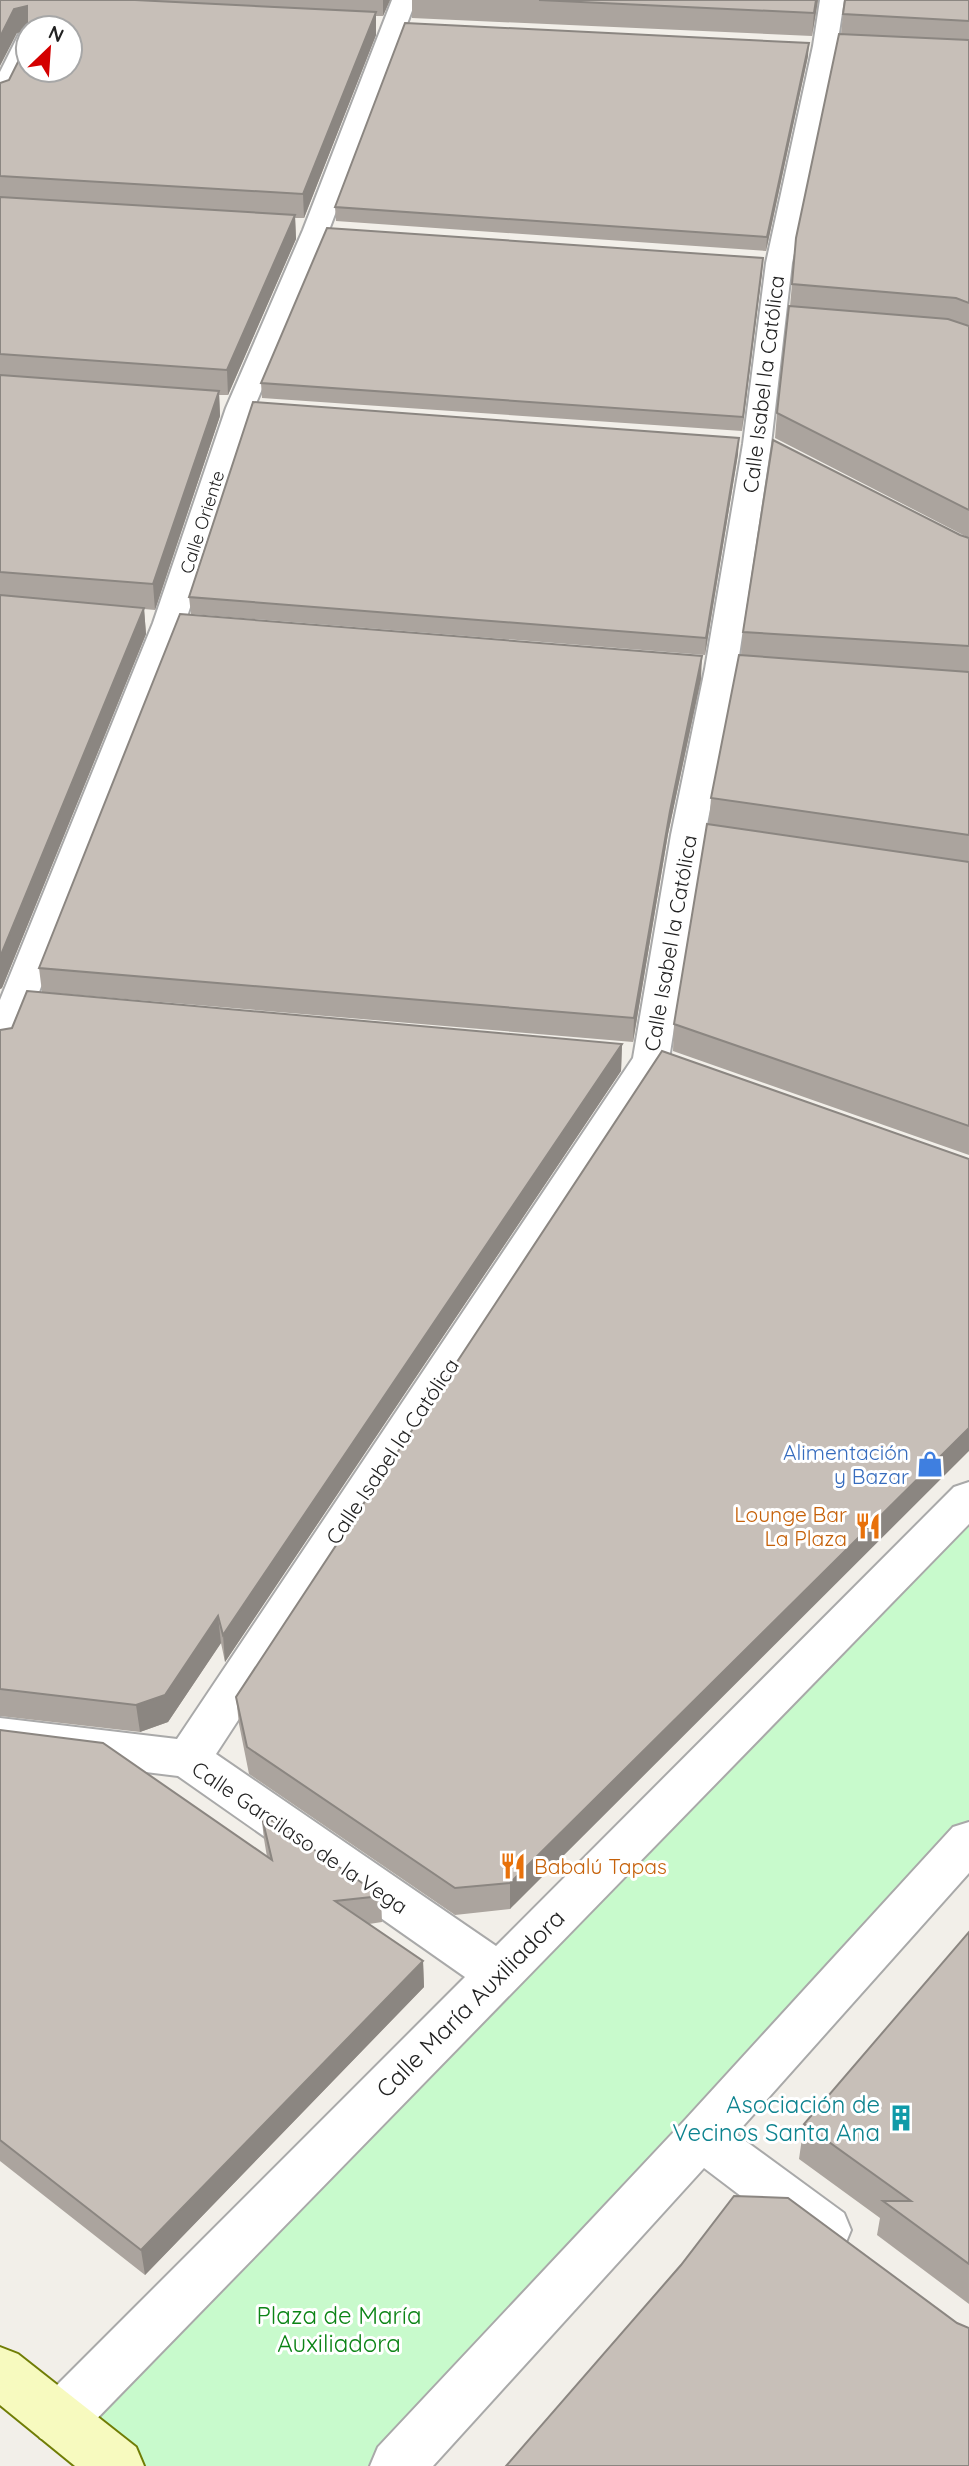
<svg xmlns="http://www.w3.org/2000/svg" width="969" height="2466" viewBox="0 0 969 2466" font-family="Quicksand,sans-serif">
<rect width="100%" height="100%" fill="#f2efe9"/>
<path fill="#c8facc" d="M969 1498V1841L397 2466H117L59 2420Z"/>
<g fill="none" stroke-linecap="round" stroke-linejoin="round">
<g stroke="#a9a9a9" stroke-width="4">
<path id="street" d="M392 0H416L329 230 254 408 185 623 18 1045 13 1054 0 1057V1000L153 623 226 408 303 230Z
M820 0H844L837 46 792 263 771 444 737 669 705 835 669 1059 216 1754 496 1946 954 1487 969 1482V1524L78 2438 59 2446 40 2438 33 2420 40 2402 465 1977 178 1776 0 1754V1718L177 1739 633 1058 671 835 705 669 743 444 766 263 813 46Z
M28 32C28 59 25 80 9 103L0 105V72L19 34Z
M969 1822V1873L736 2134 844 2213 851 2230 844 2247 826 2253 808 2247 704 2168 433 2466H370L378 2447 684 2121 953 1827Z"/>
</g>
<g stroke="#707d05" stroke-width="4">
<path id="secondary" d="M0 2347 18 2354 136 2447 144 2466H75L0 2405Z"/>
</g>
<use href="#street" fill="#fff" fill-rule="evenodd"/>
<use href="#secondary" fill="#f7fabf" fill-rule="evenodd"/>
</g>
<path fill="#aba49e" d="M0 0H390L383 16H376V35L304 218H295L296 239 228 395H219L220 416 155 610 144 609 146 634 2 988 0 989V83L9 80 22 54 27 31 17 33Z
M412 0H818L812 36 412 18Z
M969 0V1155L673 1051 674 1024 709 824 711 798 741 655 743 632 960 535 967 537 775 438 777 413 790 306 792 284 841 34 843 14Z
M808 56 766 251 336 221 335 207Z
M762 272 742 431 262 398 261 383Z
M738 454 705 655 191 614 189 597Z
M701 679 668 834 633 1042 42 992 39 968Z
M0 1030 622 1044 621 1071 225 1662 221 1643 168 1722 140 1732 0 1716Z
M969 1159 510 1909 455 1915 249 1774 239 1724 236 1697Z
M0 1730 267 1857 264 1839 261 1813 381 1896 382 1922 369 1924 423 1961 424 1987 145 2275 0 2161Z
M969 1932V2304L877 2235 880 2218 799 2159 804 2124Z"/>
<path fill="#8b8681" d="M383 0H390L383 16Z
M816 0H818L812 36 814 13Z
M27 6 28 30 17 33 0 66V37L14 9Z
M376 12V35L304 218 303 194Z
M809 43 808 56 766 251 767 237Z
M295 215 296 239 228 395 227 370Z
M763 258 762 272 742 431 743 417Z
M219 391 220 416 155 610 153 584Z
M739 438 738 454 705 655 706 638Z
M144 608 146 634 2 988 0 989V957Z
M702 656 701 679 668 834 633 1042 634 1018 670 811Z
M622 1044 621 1071 225 1662 223 1635Z
M969 1428V1451L510 1909V1883Z
M218 1616 221 1643 168 1722 140 1732 136 1705Z
M423 1961 424 1987 145 2275 141 2250Z"/>
<path fill="#c7bfb8" stroke="#8b8681" stroke-width="2" fill-rule="evenodd" d="M0 0H135L376 12 303 194 0 176V83L9 80 22 54 27 28V6L14 9 0 37ZM28 28H70V70H28Z
M539 0H816L814 13Z
M845 0H969V21L843 14Z
M405 23 809 43 767 237 335 207Z
M839 34 969 40V303L956 298 792 284 796 238Z
M0 197 295 215 227 370 0 354Z
M327 228 763 258 743 417 261 383Z
M789 306 948 319 969 326V510L777 413Z
M0 375 219 391 153 584 0 572Z
M253 402 739 438 706 638 189 597Z
M773 440 960 535 969 538V646L743 632Z
M0 595 144 608 0 957Z
M180 614 702 656 670 811 634 1018 39 968Z
M739 655 969 672V835L711 798Z
M707 824 969 862V1126L674 1024Z
M27 991 622 1044 223 1635 218 1616 165 1695 136 1705 0 1689V1030L12 1028Z
M662 1051 969 1159V1428L510 1883 455 1888 247 1747 236 1697Z
M0 1730 103 1743 272 1860 261 1813 381 1896 335 1901 423 1961 141 2250 0 2140Z
M969 1932V2264L883 2201H911L804 2124Z
M734 2196 788 2198 957 2323 969 2328V2466H506L681 2265Z"/>
<defs>
<g id="shop-bare" transform="scale(2.1)"><path d="M-5-2.5h2.3a2.7 3.5 0 0 1 5.4 0H5L5.5 6h-11ZM-1.5-2.5h3a1.5 2.3 0 0 0-3 0Z" fill="#3f7fe0" stroke="#fff" stroke-width="2.5" paint-order="stroke"/></g>
<g id="restaurant-bare" transform="scale(2.1)"><path d="M-5-6h1v4h1v-4h1v4h1v-4h1v5L-1.5 .5V6h-2V.5L-5-1ZM5-6V6H3V1.5H1.5Q1.5-4 5-6Z" fill="#e8710a" stroke="#fff" stroke-width="2.5" paint-order="stroke"/></g>
<g id="building-bare" transform="scale(2.1)"><path d="M-4-6H4V6H1V3H-1V6H-4ZM-2.5-4.3h1.7v1.8h-1.7ZM.8-4.3h1.7v1.8H.8ZM-2.5-1h1.7V.8h-1.7ZM.8-1h1.7V.8H.8Z" fill="#0f9aa8" stroke="#fff" stroke-width="2.5" paint-order="stroke"/></g>
</defs>
<g fill-rule="evenodd">
<use href="#shop-bare" x="930" y="1464"/>
<use href="#restaurant-bare" x="868" y="1526"/>
<use href="#restaurant-bare" x="513" y="1866"/>
<use href="#building-bare" x="901" y="2118"/>
</g>
<g text-anchor="middle" dominant-baseline="central" stroke-width="6" stroke-linejoin="round" paint-order="stroke">
<g font-size="18" fill="#222" stroke="#fff">
<text transform="translate(202 522) rotate(-72)">Calle Oriente</text>
</g>
<g font-size="21" fill="#222" stroke="#fff">
<text transform="translate(763 384) rotate(-83)">Calle Isabel la Católica</text>
<text transform="translate(670 943) rotate(-80)">Calle Isabel la Católica</text>
<text transform="translate(392 1451) rotate(-56)">Calle Isabel la Católica</text>
<text transform="translate(300 1837) rotate(34)">Calle Garcilaso de la Vega</text>
</g>
<g font-size="21" fill="#366cbe" stroke="#fff" text-anchor="end">
<text x="909" y="1452">Alimentación<tspan x="909" dy="24">y Bazar</tspan></text>
</g>
<g font-size="21" fill="#c56008" stroke="#fff" text-anchor="end">
<text x="847" y="1514">Lounge Bar<tspan x="847" dy="24">La Plaza</tspan></text>
<text x="534" y="1866" text-anchor="start">Babalú Tapas</text>
</g>
<g font-size="24" fill="#222" stroke="#fff">
<text transform="translate(470 2003) rotate(-45)">Calle María Auxiliadora</text>
</g>
<g font-size="24" fill="#0d838f" stroke="#fff" text-anchor="end">
<text x="880" y="2104">Asociación de<tspan x="880" dy="28">Vecinos Santa Ana</tspan></text>
</g>
<g font-size="24" fill="#0c8416" stroke="#fff">
<text x="339" y="2315">Plaza de María<tspan x="339" dy="28">Auxiliadora</tspan></text>
</g>
</g>
<g transform="translate(49 49) rotate(25)"><circle r="33" fill="#ffffff" stroke="#a7a7a7" stroke-width="2"/>
<path d="M0-5L12 26L0 18L-12 26Z" fill="#d40000"/>
<text y="-10" font-size="19" font-weight="bold" text-anchor="middle" fill="#222222">N</text>
</g>
</svg>
